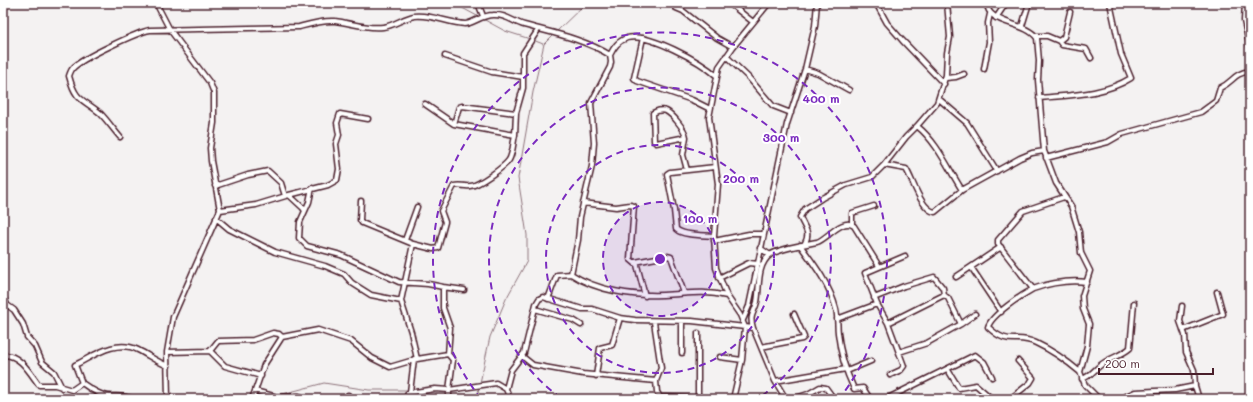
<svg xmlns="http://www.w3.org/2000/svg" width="1253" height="402" viewBox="0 0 1253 402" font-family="Mali,sans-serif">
<rect width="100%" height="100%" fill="#f4f2f2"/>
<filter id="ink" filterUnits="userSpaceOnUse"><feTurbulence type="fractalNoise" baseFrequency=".025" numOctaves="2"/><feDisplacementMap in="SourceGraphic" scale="8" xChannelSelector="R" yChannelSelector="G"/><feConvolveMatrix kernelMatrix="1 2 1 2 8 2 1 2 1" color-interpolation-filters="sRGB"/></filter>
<g filter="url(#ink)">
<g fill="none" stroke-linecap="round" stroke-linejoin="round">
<path stroke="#8d727a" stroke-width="1" d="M453 3 479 17
M483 19 505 31 530 39
M556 32 586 3
M533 40 543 44
M480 383 490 337 506 299 527 261V235L518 178 533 92 544 44 554 34
M422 392 436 399
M279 395 324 383 369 390H409
M267 399 272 397
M477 399 479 387"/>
<g stroke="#4a1f2b" stroke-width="7">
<path id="street" d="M156 3 170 30 210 83 214 93V123L210 148 211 161 220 210 173 317 167 352 168 399
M478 3 483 16
M729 3 753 22
M769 3 733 47 719 67 709 117 718 184 714 236 716 268 727 296 740 315 745 327 753 328 775 381 786 399
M779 3H798
M876 3 887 23 902 40 944 84
M947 3 950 37 947 53 946 75 937 103 917 126C937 142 948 168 962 190
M987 3C987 25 1025 21 1037 38L1039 61 1038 80 1044 151 1056 183 1071 206 1079 232 1081 253 1090 271 1082 296 1083 309 1089 324 1087 346 1080 372 1085 385 1099 399
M1245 3 1244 21 1250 48
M676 8 683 11 717 38 733 47
M996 18 1006 3
M1022 26 1029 3
M1036 36H1047L1059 41 1062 45 1086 49 1091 58
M643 38 634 78 637 81 692 100 710 109
M1059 41 1064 37 1070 12
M610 55 611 62 610 67 591 103 594 143 592 166 580 217 578 240 571 274C597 291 633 296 663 295 688 294 702 290 727 296
M445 56 492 72 523 77
M726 56 749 78 773 106 791 113
M805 69 818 73 849 90
M984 69 989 42 988 23 990 14
M946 78 956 77 964 74
M1039 98C1070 95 1104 95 1131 78L1121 54 1110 3
M939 99 967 123 997 171
M425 104 454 124 515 135 516 113 523 88V53L538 30
M454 124 459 107 462 106 516 113
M120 137C113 129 107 120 100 113 82 98 76 102 69 76 70 73 71 70 73 68 82 58 138 32 150 30L299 27C310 24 323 20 335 21 351 23 366 29 383 27 394 26 403 18 414 16 431 14 448 23 465 24 472 24 482 15 493 15 506 14 513 22 524 25 553 33 584 39 610 55 614 47 618 41 627 38 648 32 701 62 717 76
M686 137C685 129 672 114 666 111 661 109 657 111 653 113L654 141 656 143 686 137 683 155 687 170
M1046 158 1108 142 1122 134 1201 112 1216 101 1220 88C1235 81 1232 74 1250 71
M884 165 906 137 917 126
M215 186 248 175 268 171 281 183 285 196
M289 195 328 185 337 180 339 169 336 144 339 135 337 123 340 114 368 119
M1064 197 1023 211 998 240V244L1033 289C1022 295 991 315 988 327 1010 348 1015 333 1036 343 1051 350 1067 361 1080 372
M361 201 360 220 362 223 413 244
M583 203 616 207 630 205 634 206 630 259 637 265 645 296
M220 210 256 205 289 195 303 208 305 211 300 222 299 238 307 246 341 255 399 282 428 284 443 287V308L450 328 448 354 453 360 449 390 496 383 506 389 510 399
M305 211 309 202 312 188
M216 218 229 229 275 252 325 266 344 274 352 283 371 295 401 301 413 244 433 249 438 248 445 222 441 211 454 186C460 184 464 187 470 186 478 186 504 167 509 160 513 153 513 143 515 135
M852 224V213L874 206
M714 236C703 235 683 236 676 229L674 210 667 174 670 172 715 167
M405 240 417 207
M714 241 749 234H763
M805 243C811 232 804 228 800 217L805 209 822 198 846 185 872 177 884 165 906 169C913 180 921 210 935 212L962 190 1020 158 1032 153 1044 151
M800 245C814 264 830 285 836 309 838 317 837 325 838 333 840 352 846 372 854 389L863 388 870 399
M760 248 770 255
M635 262 667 256 671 257 684 293
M971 267 1001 312
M956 277 1001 247
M719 278 749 263 759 264
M443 287 464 290
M1033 289C1050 283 1069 280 1087 282
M3 296 7 305 14 310 23 324 27 337 35 346 42 362 54 372 62 388
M874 298 904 286 934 277 943 288 944 295
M548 299 557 275 571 274
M401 301 411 332 417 359
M877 304 865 273 905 256
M535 309 573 320 581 325
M837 319 877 304 888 323 904 366 901 370 890 375
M743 320 749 306 787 124 805 69 815 26 817 3
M682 321V353
M888 323 944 295 948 298 961 324 927 343 899 352
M961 324 975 314
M753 328C749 315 754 314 757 302 760 288 756 266 770 255 778 249 807 244 817 242 827 239 843 217 854 226L879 266
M1183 330 1223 314 1217 292
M282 337 318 330 351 341 372 358 390 367 417 359 448 354
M761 347 802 339 804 337 794 314
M210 351 225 366 261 376
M167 352 210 351 218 341 253 340 273 333 279 334 282 337 264 365 255 391
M3 355C20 354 30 373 39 385H55L72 390 82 383C89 388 98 395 108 396 117 397 123 395 133 399
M523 357 533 365 583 374 656 381 661 368 654 322
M720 357 742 360
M948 370 959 388 976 385 992 399
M847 371 871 361
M596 376 600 348 612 345 620 318
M1082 379C1092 376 1096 367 1105 362 1113 357 1122 355 1130 348L1134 303
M656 381 657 392 660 397 714 399
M775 381 846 369
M82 383 75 365C95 355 116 339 138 350 148 355 157 362 168 366
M1195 386 1199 399
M506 389 511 370 524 353 536 304 539 299 543 297 582 309H592L620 318 635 320 692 321 745 327 742 360 733 399
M410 392 414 359
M348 395V399
M698 398V333
M252 399 255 391 277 397 299 396 308 399
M406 399 408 393 435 389 449 390V399
M793 399 808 394 820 387 826 388 834 399
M886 399 975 355 984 362 992 377
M1010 399 1030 383 1033 378 1018 361
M1120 399 1135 392 1175 390 1195 386 1194 370 1186 352 1185 335 1180 321 1182 306"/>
</g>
<use href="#street" stroke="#fff" stroke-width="4"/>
</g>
</g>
<circle cx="660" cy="259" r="57" fill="#7b2cbf" fill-opacity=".12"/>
<g fill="none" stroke="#7b2cbf" stroke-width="2" stroke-dasharray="7 5">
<circle cx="660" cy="259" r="57"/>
<circle cx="660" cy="259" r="114"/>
<path d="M561 398A171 171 0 1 1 759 398"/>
<path d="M481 399A227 227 0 1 1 839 399"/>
</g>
<circle cx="660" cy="259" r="6" fill="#7b2cbf" stroke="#fff" stroke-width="2"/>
<g font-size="12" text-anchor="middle" font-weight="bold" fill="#7b2cbf" stroke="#fff" stroke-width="4" stroke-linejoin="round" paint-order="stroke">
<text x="821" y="103">400 m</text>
<text x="781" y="142">300 m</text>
<text x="741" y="183">200 m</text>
<text x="700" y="223">100 m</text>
</g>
<rect width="1253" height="402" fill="none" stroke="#fff" stroke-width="16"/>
<rect x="8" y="8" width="1237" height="386" fill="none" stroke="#4a1f2b" stroke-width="1.5" filter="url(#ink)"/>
<path d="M1099 368v6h114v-6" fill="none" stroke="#4a1f2b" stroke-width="2"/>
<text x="1105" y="368" font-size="12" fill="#4a1f2b" stroke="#ffffff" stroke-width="3" paint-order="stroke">200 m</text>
</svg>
